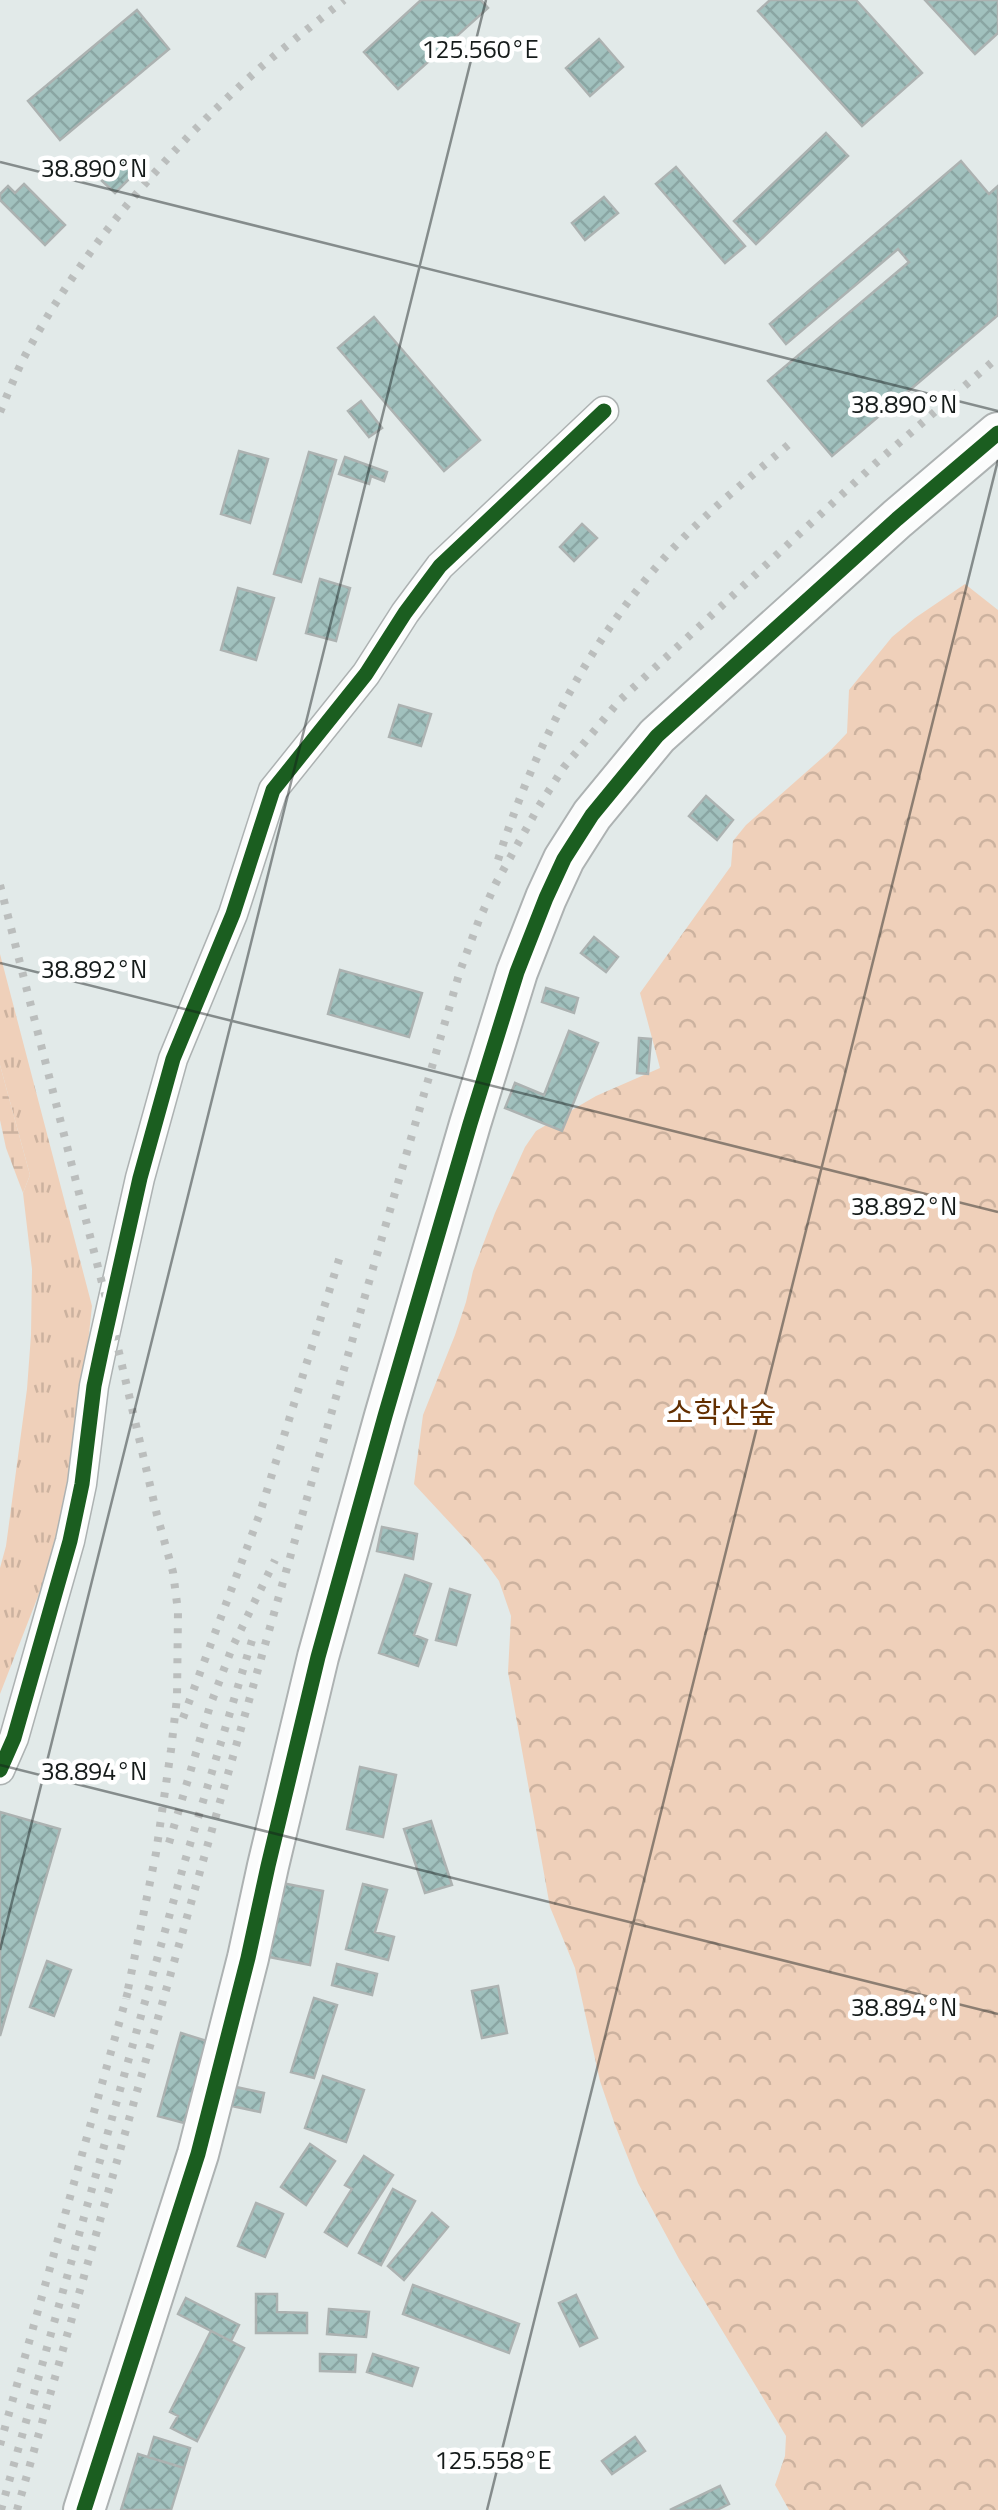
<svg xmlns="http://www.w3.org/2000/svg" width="998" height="2510" viewBox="0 0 998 2510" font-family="'Titillium Web','Noto Sans KR',sans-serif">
<defs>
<pattern id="grass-tufts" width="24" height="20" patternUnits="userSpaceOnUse" patternTransform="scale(2.5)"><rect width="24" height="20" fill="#efd0ba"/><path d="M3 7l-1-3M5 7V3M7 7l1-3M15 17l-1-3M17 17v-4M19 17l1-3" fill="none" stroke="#ccb29f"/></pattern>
<pattern id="forest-crowns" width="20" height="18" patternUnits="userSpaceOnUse" patternTransform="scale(2.5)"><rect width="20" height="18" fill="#efd0ba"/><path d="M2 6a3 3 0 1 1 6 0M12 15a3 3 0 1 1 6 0" fill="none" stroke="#ccb29f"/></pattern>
<pattern id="wetland-marsh" width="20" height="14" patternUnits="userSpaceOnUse" patternTransform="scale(2.5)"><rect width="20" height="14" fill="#efd0ba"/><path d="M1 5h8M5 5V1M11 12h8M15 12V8" fill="none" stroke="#ccb29f"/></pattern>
<pattern id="building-cross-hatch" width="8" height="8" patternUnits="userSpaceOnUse" patternTransform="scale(2.5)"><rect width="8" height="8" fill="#a1c1be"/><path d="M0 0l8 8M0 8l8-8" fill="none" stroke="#8aa5a3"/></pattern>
</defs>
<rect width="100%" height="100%" fill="#e2eae9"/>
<path fill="url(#grass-tufts)" d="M0 954 92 1306 80 1417 63 1532 0 1694V1568L6 1546 27 1389 31 1335 32 1269 23 1193 30 1175 0 1065Z"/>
<path fill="url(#forest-crowns)" d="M965 584 998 610V2510H789L775 2485 785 2456 786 2436 679 2259 638 2183 615 2125 600 2081 575 1968 550 1907 508 1672 511 1616 499 1581 480 1555 414 1484 423 1415 455 1335 466 1302 473 1271 495 1213 525 1147 536 1131 596 1096 660 1068 640 993 731 866 733 841 746 825 830 751 847 733 849 690 892 637 915 618Z"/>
<path fill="url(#wetland-marsh)" d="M0 1065 30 1175 23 1193 6 1148 0 1120Z"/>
<path fill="url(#building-cross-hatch)" stroke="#acb2b1" stroke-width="2.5" d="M421 0H481L488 8 398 89 364 52Z
M770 0H856L922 73 862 126 758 11Z
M925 0H998V33L975 54Z
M137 10 169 49 60 140 28 101Z
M599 39 623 67 590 96 566 68Z
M826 133 848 156 756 244 734 221Z
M124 157 138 170 115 193 102 181Z
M961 161 989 194 998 186V315L832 456 768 381 909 262 898 249 786 344 770 324Z
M676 167 745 246 725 263 656 184Z
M24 184 65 225 45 245 0 200V194L8 186 15 193Z
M604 197 618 213 585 240 572 223Z
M374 317 480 440 444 471 338 348Z
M361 401 382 428 369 437 348 411Z
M239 451 268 459 250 523 221 514Z
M309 452 336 460 301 582 274 574Z
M345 457 387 472 384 481 371 476 369 484 339 474Z
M582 524 597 538 574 561 560 547Z
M320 579 350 588 336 641 306 633Z
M238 588 274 598 256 660 221 650Z
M399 705 431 714 421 746 389 737Z
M706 796 733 820 717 840 689 816Z
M594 937 618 957 606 972 581 953Z
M340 970 422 993 409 1037 328 1014Z
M546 988 578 998 574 1013 542 1002Z
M569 1031 598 1043 562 1131 505 1108 515 1083 544 1095Z
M639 1038 651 1039 648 1074 637 1073Z
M382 1527 417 1534 413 1559 377 1551Z
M405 1575 431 1584 414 1635 427 1640 418 1666 379 1653Z
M450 1589 470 1595 456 1645 436 1640Z
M360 1767 396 1775 383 1837 347 1829Z
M0 1812 60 1829 0 2036Z
M431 1821 452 1885 425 1893 404 1829Z
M282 1883 323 1891 310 1965 269 1957Z
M363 1884 387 1890 375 1932 394 1937 388 1960 346 1949Z
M47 1961 71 1970 54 2016 30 2007Z
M337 1964 377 1974 372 1995 332 1985Z
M498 1986 507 2033 482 2038 472 1991Z
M314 1998 337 2005 314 2078 291 2072Z
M181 2033 207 2041 184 2123 158 2116Z
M323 2076 364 2090 346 2142 305 2128Z
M236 2087 264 2093 260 2112 232 2106Z
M310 2144 335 2161 306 2205 281 2187Z
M364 2156 393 2175 347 2246 325 2232 352 2189 345 2185Z
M393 2189 415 2201 381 2265 359 2253Z
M256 2203 283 2214 265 2257 238 2246Z
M432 2213 448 2227 404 2280 388 2266Z
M413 2285 519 2324 509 2353 403 2314Z
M256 2294H277V2312L307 2313V2333H256Z
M576 2295 597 2338 580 2346 559 2303Z
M186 2298 239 2325 231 2341 178 2314Z
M329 2309 369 2312 366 2337 327 2334Z
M211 2331 244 2348 197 2441 171 2428 178 2416 170 2412Z
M320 2354 356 2355 355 2372 320 2371Z
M373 2354 418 2368 412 2386 367 2372Z
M154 2437 190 2448 184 2468 148 2457Z
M635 2437 645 2451 612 2474 602 2461Z
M138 2454 184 2468 171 2510H121Z
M720 2486 729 2504 717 2510H670Z"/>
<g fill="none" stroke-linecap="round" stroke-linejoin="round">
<g stroke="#adb2b2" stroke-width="31">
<path id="street" d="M0 1770 14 1738 70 1541 82 1484 94 1386 102 1348 140 1178 173 1059 233 914 273 790 366 674 405 613 440 566 604 411"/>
</g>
<g stroke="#adb2b2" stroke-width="44">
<path id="secondary" d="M84 2510 198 2154 248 1958 268 1866 318 1657 385 1416 470 1124 517 972 546 898 564 859 592 815 657 736 897 519 998 433"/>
</g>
<use href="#street" stroke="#fbfcfc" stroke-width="28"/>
<use href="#secondary" stroke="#fbfcfc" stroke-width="40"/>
<path stroke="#bbbebd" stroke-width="8" stroke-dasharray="5 10" stroke-linecap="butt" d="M0 412C10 389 19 365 32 343 90 239 172 146 261 67 288 44 317 22 344 0
M498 860C532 752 589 641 666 556 705 513 751 477 795 439
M0 885 110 1314 157 1515 173 1572 178 1611 177 1698 171 1750 156 1853 126 1999
M183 1718 259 1516 342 1250
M169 1843 210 1706 232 1648 275 1560
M0 2445 129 1988
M1 2510 184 1864 253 1637
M17 2510 369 1282 460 971 479 920 496 883 539 806 564 767 620 700 877 462 998 357"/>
<g stroke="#fff" stroke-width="21">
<path id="cycleway" d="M0 1770 14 1738 70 1541 82 1484 94 1386 102 1348 140 1178 173 1059 233 914 273 790 366 674 405 613 440 566 604 411
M84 2510 198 2154 248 1958 268 1866 318 1657 385 1416 470 1124 517 972 546 898 564 859 592 815 657 736 897 519 998 433"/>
</g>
<use href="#cycleway" stroke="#1b5e20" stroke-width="15"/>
</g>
<path fill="none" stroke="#151b1a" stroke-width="2.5" stroke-opacity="0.45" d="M0 162 998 411M0 963 998 1212M0 1765 998 2014M0 1950 486 0M487 2510 998 460"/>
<g text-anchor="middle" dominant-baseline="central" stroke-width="9" stroke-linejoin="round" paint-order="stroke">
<g font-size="30" fill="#632f00" stroke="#fff">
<text x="721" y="1412">소학산숲</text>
</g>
</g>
<g font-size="25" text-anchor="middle" fill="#151b1a" stroke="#fff" stroke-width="9" stroke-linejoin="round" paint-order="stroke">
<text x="480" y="58">125.560°E</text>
<text x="94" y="177">38.890°N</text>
<text x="904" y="413">38.890°N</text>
<text x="94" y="978">38.892°N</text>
<text x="904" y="1215">38.892°N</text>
<text x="94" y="1780">38.894°N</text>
<text x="904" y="2016">38.894°N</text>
<text x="493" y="2469">125.558°E</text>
</g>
</svg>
